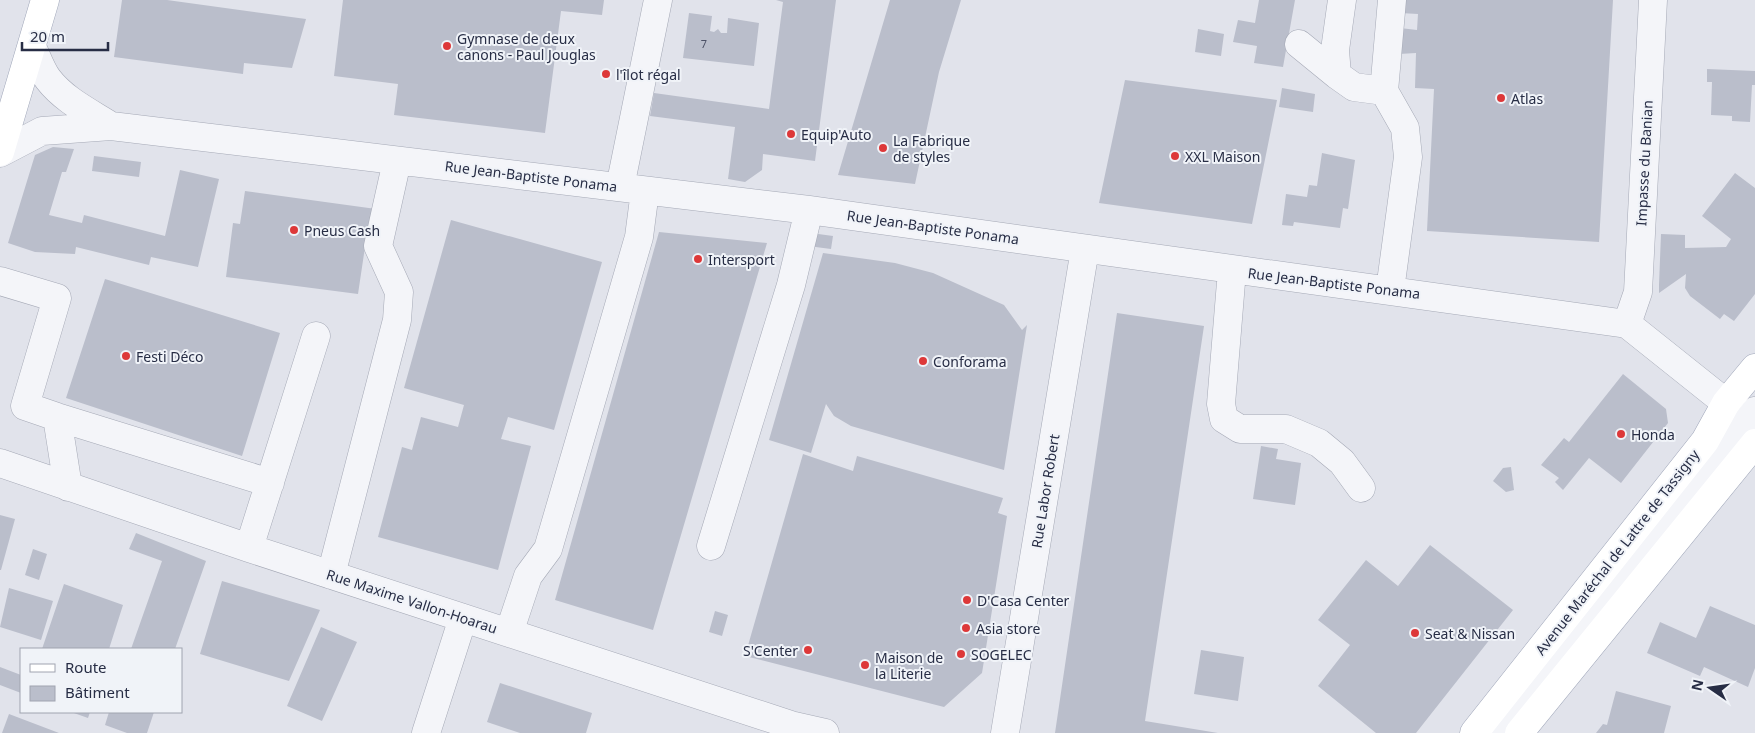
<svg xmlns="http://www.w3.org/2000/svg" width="1755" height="733" viewBox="0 0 1755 733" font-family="'Noto Sans',sans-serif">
<rect width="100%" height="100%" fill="#e1e3eb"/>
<path fill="#babecb" d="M122 0H167L306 19 292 68 244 63 243 74 114 57Z
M343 0H604L602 15 561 11 545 133 394 115 398 84 334 76Z
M776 0H836L815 161 763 154 762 170 745 182 728 179 735 127 650 116 654 93 769 109 783 2Z
M890 0H961L939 72 915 184 838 175Z
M1259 0H1295L1283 67 1254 63 1257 46 1233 42 1238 20 1255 23Z
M1401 0H1613L1599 242 1427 231 1434 89 1415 88 1416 53 1399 54 1400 28 1417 30 1418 14 1400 13Z
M689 13 712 16 710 31 714 32 718 29 721 33H727L728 18 759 23 754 66 683 58Z
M1198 29 1224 34 1221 56 1195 52Z
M1707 69 1755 71V85H1752L1750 122 1732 121V116L1711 115 1712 82H1707Z
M1125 80 1277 100 1252 224 1099 203Z
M1282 88 1315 94 1313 112 1279 107Z
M53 147 74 149 66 172H62L49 215 82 223 84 215 165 236 180 170 219 179 198 267 151 257 149 265 76 247 75 254 35 252 8 243 35 155Z
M1322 153 1355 160 1348 209 1343 208 1340 228 1294 222 1293 226 1282 225 1286 194 1307 197 1309 185 1317 186Z
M94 156 141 162 139 177 92 171Z
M1735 173 1755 188V294L1734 321 1724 314 1720 319 1690 296 1685 288 1686 274 1659 293V285L1661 234 1685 235V248L1726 247 1731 239 1702 216Z
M245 191 376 209 374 228 368 227 358 294 226 277 233 223 240 224Z
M451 220 602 262 554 430 508 417 501 439 531 446 498 570 378 537 402 447 412 450 421 417 458 427 464 405 404 388Z
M659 232 767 243 653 630 555 600Z
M811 233 833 236 831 249 808 246Z
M823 253 895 263 933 273 1004 305 1022 330 1027 325 1004 470 851 426 834 416 826 404 811 453 769 440Z
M105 279 280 333 242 456 66 398Z
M1117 313 1204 326 1145 721 1218 733H1055Z
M1623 374 1666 409 1668 423 1621 483 1589 458 1563 490 1555 482 1559 478 1541 465 1564 438 1569 442Z
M1261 446 1278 449 1276 459 1301 463 1295 505 1253 499Z
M803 454 853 471 857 456 1003 498 998 513 1007 516 982 673 944 707 745 656Z
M1511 467 1514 490 1506 492 1493 481 1503 468Z
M0 515 15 519 1 570H0Z
M136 533 206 561 175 649H131L162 561 129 549Z
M1430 545 1513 610 1416 733H1376L1318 686 1350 645 1318 620 1366 560 1398 586Z
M33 549 47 554 39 580 25 575Z
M222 581 320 610 289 681 200 654Z
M64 584 123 605 109 649H42Z
M9 588 53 601 41 640 0 627Z
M1710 606 1755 625V668L1748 687 1704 667 1700 676 1647 653 1660 622 1696 638Z
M715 611 728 615 722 636 709 632Z
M321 627 357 642 322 721 287 706Z
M1201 650 1244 657 1238 701 1194 694Z
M0 667 21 675V693L0 685Z
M500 683 592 713 586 733H520L487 722Z
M1616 691 1671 706 1664 733H1596L1603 724 1607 725Z
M71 712H90L88 718Z
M109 712H154L147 733H127L105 725Z
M9 714 59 733H2Z"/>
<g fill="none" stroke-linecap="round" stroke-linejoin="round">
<g stroke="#a5a9b6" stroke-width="29">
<path id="minor" d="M1342 0 1335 50 1337 75 1354 87 1384 91 1405 128 1408 157 1390 290
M1299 44 1337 75
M32 47C37 57 41 70 48 79 64 100 89 112 111 126
M1384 91 1392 0
M0 153 42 131 111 126 809 210 1627 324 1726 403
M620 187 658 0
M1232 270 1221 404 1224 419 1240 429H1286L1319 443 1342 462 1361 488
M0 281 57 298 25 406 57 417 68 487
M1627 324 1638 292 1653 0
M57 417 270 483
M0 463 249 548 794 726 825 733
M711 546 791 285 809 210
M249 548 316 336
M331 575 397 320 399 292 378 246 397 161
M509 633 528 576 548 549 639 237 645 191
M426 733 463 618
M1005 733 1085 249
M1494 733 1755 411"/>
</g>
<g stroke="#9ea5b8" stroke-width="29">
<path id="major" d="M0 152 45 0
M1474 733 1705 441 1726 403 1755 368
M1519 733 1755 443"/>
</g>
<use href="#minor" stroke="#f4f5f9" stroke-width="28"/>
<use href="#major" stroke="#fff" stroke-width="28"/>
</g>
<g fill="#dd3839" stroke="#f0f3f8" stroke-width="2">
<circle cx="447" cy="46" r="5"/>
<circle cx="606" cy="74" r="5"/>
<circle cx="1501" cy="98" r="5"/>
<circle cx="791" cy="134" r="5"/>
<circle cx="883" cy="148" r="5"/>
<circle cx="1175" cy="156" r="5"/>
<circle cx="294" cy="230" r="5"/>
<circle cx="698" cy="259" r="5"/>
<circle cx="126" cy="356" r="5"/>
<circle cx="923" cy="361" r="5"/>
<circle cx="1621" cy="434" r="5"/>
<circle cx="967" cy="600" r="5"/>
<circle cx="966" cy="628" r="5"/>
<circle cx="1415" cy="633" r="5"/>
<circle cx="808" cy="650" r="5"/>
<circle cx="961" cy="654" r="5"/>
<circle cx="865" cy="665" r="5"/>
</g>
<g text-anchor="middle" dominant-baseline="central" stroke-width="4" stroke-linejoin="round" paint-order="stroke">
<g font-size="11" fill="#4c5166">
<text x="704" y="43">7</text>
</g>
<g font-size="14" fill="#272d45" stroke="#f0f3f8" text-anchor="start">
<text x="457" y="38">Gymnase de deux<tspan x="457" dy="16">canons - Paul Jouglas</tspan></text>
<text x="616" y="74">l'îlot régal</text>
<text x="1511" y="98">Atlas</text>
<text x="801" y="134">Equip'Auto</text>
<text x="893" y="140">La Fabrique<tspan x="893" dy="16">de styles</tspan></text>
<text x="1185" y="156">XXL Maison</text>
<text x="304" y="230">Pneus Cash</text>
<text x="708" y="259">Intersport</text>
<text x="136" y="356">Festi Déco</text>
<text x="933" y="361">Conforama</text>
<text x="1631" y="434">Honda</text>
<text x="977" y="600">D'Casa Center</text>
<text x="976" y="628">Asia store</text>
<text x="1425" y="633">Seat &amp; Nissan</text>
<text x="798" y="650" text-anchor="end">S'Center</text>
<text x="971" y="654">SOGELEC</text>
<text x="875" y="657">Maison de<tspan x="875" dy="16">la Literie</tspan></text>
</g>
<g font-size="14" fill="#272d45" stroke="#f0f3f8">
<text transform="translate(1644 163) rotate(-87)">Impasse du Banian</text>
<text transform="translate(531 176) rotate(7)">Rue Jean-Baptiste Ponama</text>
<text transform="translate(933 227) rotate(8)">Rue Jean-Baptiste Ponama</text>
<text transform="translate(1334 283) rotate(7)">Rue Jean-Baptiste Ponama</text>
<text transform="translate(1045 491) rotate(-81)">Rue Labor Robert</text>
<text transform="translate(1617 552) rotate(-52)">Avenue Maréchal de Lattre de Tassigny</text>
<text transform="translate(412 601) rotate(18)">Rue Maxime Vallon-Hoarau</text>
</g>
</g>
<rect x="20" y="648" width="162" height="65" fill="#f0f3f8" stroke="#a0a4b0"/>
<rect x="30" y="664" width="25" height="8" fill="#ffffff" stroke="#a0a4b0"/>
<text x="65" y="673" font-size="15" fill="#272d45">Route</text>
<rect x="30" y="686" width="25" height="15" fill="#babecb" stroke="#a0a4b0"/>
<text x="65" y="698" font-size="15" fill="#272d45">Bâtiment</text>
<g transform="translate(1710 688) rotate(283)" stroke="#f0f3f8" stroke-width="4" paint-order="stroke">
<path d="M0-4L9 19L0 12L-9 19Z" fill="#272d45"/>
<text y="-8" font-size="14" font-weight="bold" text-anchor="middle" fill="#272d45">N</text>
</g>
<path d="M22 42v8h86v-8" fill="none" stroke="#272d45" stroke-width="2.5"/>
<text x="30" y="42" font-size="15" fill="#272d45" stroke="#f0f3f8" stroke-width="4" paint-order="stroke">20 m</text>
</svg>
